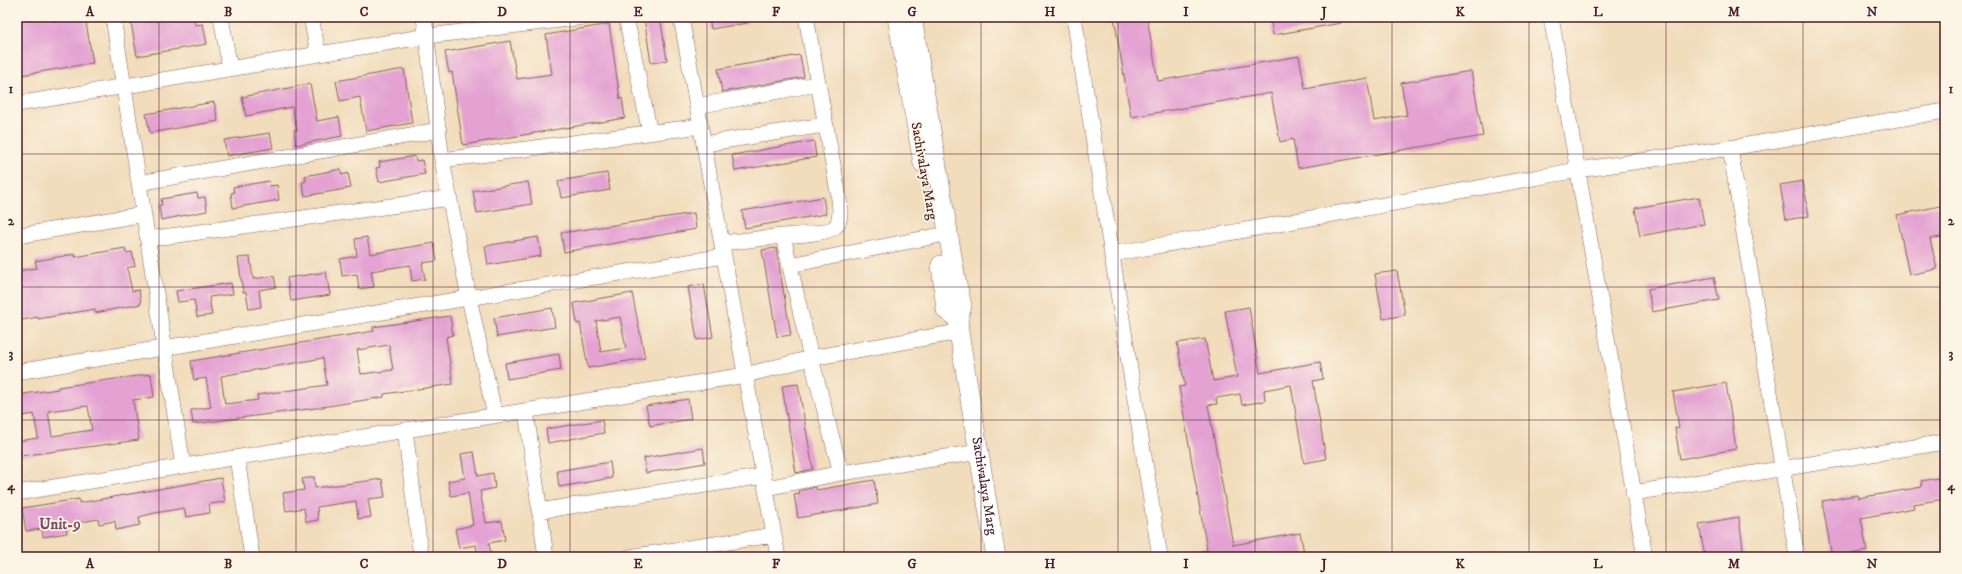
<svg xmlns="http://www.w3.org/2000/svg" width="1962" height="574" viewBox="0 0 1962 574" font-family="'IM FELL DW Pica',serif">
<rect width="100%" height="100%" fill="#fcf5e5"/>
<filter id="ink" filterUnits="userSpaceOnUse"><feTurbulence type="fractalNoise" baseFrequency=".025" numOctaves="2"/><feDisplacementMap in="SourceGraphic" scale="8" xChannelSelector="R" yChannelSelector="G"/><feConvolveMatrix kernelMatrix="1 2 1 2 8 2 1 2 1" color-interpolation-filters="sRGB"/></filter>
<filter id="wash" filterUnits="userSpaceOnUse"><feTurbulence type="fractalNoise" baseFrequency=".012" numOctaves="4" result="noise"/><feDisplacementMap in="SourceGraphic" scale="16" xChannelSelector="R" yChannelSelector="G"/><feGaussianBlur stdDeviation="0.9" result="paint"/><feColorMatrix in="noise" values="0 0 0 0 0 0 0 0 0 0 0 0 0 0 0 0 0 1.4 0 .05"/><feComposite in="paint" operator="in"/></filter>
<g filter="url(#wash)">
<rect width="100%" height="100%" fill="#f1dcbb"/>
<g id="blocks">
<path fill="#e4a2d3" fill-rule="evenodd" d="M17 17H85L93 63 21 75 17 54Z
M130 17H194L195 25 203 24 207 44 137 56Z
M644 17H660L667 60 651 63Z
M709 17H746L747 23 711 29Z
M1114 17H1147L1158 81 1299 56 1305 89 1367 78 1374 121 1407 115 1401 83 1471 71 1483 136 1298 168 1293 139 1280 142 1271 93 1131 117Z
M1270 17H1340L1341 23 1273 35Z
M609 24 620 99 622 98 625 118 463 145 452 72 449 73 445 52 510 41 517 79 552 74 546 35Z
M800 55 804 77 722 92 718 69Z
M404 69 412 123 366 131 360 97 340 101 336 81Z
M310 84 317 121 339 117 342 136 296 145 294 130H297L292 107 246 116 242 97Z
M214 102 218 121 150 133 146 114Z
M270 133 273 148 227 156 224 140Z
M814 141 816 157 735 171 732 155Z
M415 156 416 161 422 160 425 174 379 182 376 168 380 167 379 162Z
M341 169 342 175 348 173 351 188 305 196 302 182 306 181 305 176Z
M607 173 610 190 561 198 558 181Z
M269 181 270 186 277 185 279 200 233 208 231 193H234L233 187Z
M1803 181 1809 216 1786 220 1780 185Z
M528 182 532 204 477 213 473 191Z
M197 193 198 198 205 197 207 211 161 220 159 205H162L161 199Z
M823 197 826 214 745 228 742 211Z
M1699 197 1704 224 1640 236 1635 208Z
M1945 205V236L1930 239 1937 269 1909 275 1897 215Z
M694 213 696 229 564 252 561 233Z
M367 237 370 254 434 243 437 261 422 263 425 279 412 281 410 265 371 271 374 287 359 289 357 274 342 276 340 259 357 256 355 239Z
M538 237 541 256 488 265 485 246Z
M125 248 126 253 132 252 135 266 127 268 132 291 139 290 141 304 95 313V309L38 319V317L17 321V271L37 268 35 261 75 254V257Z
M776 248 791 335 777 337 762 250Z
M250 257 253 279 274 276 276 287 259 290 261 307 249 309 246 292H243L238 258Z
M1397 271 1405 315 1383 319 1375 274Z
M326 272 330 295 291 301 287 278Z
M1714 277 1719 300 1652 312 1648 289Z
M231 283 233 294 209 297 212 315 197 317 194 300 178 302 176 291Z
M704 284 713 337 697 340 688 287Z
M632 293 645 358 588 368 580 323 577 324 574 303ZM620 317 626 348 601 352 596 321Z
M1249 307 1260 373 1320 362 1323 379 1313 381 1326 459 1304 463 1291 385 1264 390 1265 401 1242 405 1240 394 1216 398 1217 404 1208 405 1233 545 1300 533 1305 557H1202L1201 551 1207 550 1179 387 1185 386 1177 343 1205 339 1213 381 1237 377 1225 311Z
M552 308 555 327 497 337 494 318Z
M450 316 453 335 446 337 453 384 384 394V397L316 408 193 424 191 410 211 407 206 378 194 380 191 361 374 331 373 327ZM389 345 393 370 361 374 357 350ZM323 358 327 385 257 395 258 400 225 404 221 376Z
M559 354 561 370 507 379 505 363Z
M151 374 154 397 133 400 139 440 20 456 18 441 38 438 34 414 17 417V395L58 389V387ZM88 406 92 430 52 436 48 411Z
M1726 383 1736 449 1680 459 1675 428 1679 427 1673 392Z
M798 384 813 469 796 473 782 386Z
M688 399 691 419 650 426 646 406Z
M602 420 604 433 548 443 546 429Z
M703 448 705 463 646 473 644 458Z
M474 452 478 476 493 473 495 488 480 491 486 523 502 521 505 540 489 543 491 557H478L476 545 459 548 455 529 473 525 468 493 451 496 448 481 465 478 461 454Z
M610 462 612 478 559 487 557 471Z
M314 477 315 488 382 479 385 497 368 499 371 517 358 519 356 501 317 507 318 520 306 522 304 508 286 511 283 493 304 490 302 479Z
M1945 477V499L1913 504 1914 508 1861 518 1867 551 1832 557 1822 501 1857 495 1858 498 1922 487 1921 481Z
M221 478 225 502 209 504 210 513 186 517 184 508 155 513 139 517 140 525 116 530 115 521 99 524 98 519 66 525 67 533 43 537 42 529 26 531 22 508 79 499V503Z
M874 480 878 504 798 518 794 494 800 493 799 491 816 487 817 490Z
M1739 517 1744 557H1705L1699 524Z"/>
</g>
</g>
<g filter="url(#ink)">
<use href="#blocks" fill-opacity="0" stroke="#84615d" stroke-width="1"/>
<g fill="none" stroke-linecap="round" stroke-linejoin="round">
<g stroke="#84615d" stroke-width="16">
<path id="minor" d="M113 17 183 466
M221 17 230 69
M311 17 318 53
M424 17 442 160 469 298 495 416
M626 17 650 133
M681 17 778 557
M806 17 838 192C839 201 843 217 836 226 829 234 794 235 783 236L811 358 841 473
M1074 17 1160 557
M1551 17 1645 557
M17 104 428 36 585 17
M697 106 817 84
M704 144 824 125
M1730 148 1797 557
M442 160 701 126
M139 183 439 130
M17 236 144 214
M148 239 450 198
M722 243 783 236
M1112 254 1578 170 1730 148 1945 111
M790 265 936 236
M17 372 724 256
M526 411 546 557
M405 430 421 557
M237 458 252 557
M766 488 841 473 979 452
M17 493 746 375 811 358 959 332
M1633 493 1945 442
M539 511 764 476
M629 557 774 535"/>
</g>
<g stroke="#84615d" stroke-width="20">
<g id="major">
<path d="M897 17 923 163"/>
<path id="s1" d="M912 17 956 280 962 306 958 319 959 332 996 557"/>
<path d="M941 265 946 310 958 319"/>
</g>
</g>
<use href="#minor" stroke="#fff" stroke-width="15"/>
<use href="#major" stroke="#fff" stroke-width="19"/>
</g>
</g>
<path fill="none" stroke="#4a1f2b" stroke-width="1" stroke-opacity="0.55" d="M159 17V557M296 17V557M433 17V557M570 17V557M707 17V557M844 17V557M981 17V557M1118 17V557M1255 17V557M1392 17V557M1529 17V557M1666 17V557M1803 17V557M17 154H1945M17 287H1945M17 420H1945"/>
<g text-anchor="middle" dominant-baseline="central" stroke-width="3.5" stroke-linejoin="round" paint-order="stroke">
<g font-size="14" fill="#4a1f2b" stroke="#fcf5e5">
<text transform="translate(924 171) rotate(80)">Sachivalaya Marg</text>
<text stroke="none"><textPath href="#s1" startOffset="476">Sachivalaya Marg</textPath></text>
</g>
<g font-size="15" font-weight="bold" fill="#804d66" stroke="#fcf5e5">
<text x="60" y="524">Unit-9</text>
</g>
</g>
<rect width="1962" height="574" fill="none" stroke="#fcf5e5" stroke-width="44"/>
<rect x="22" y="22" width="1918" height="530" fill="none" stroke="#4a1f2b" stroke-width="1.5"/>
<g font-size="13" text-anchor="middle" font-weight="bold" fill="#4a1f2b">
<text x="90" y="16">A</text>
<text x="228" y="16">B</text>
<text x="364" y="16">C</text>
<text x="502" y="16">D</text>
<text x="638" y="16">E</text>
<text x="776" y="16">F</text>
<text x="912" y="16">G</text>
<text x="1050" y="16">H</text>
<text x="1186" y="16">I</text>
<text x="1324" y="16">J</text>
<text x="1460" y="16">K</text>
<text x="1598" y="16">L</text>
<text x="1734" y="16">M</text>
<text x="1872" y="16">N</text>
<text x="11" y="93">1</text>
<text x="1951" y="93">1</text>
<text x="11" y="225">2</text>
<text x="1951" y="225">2</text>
<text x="11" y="358">3</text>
<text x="1951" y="358">3</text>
<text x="11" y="490">4</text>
<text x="1951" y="490">4</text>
<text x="90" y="568">A</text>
<text x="228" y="568">B</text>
<text x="364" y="568">C</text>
<text x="502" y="568">D</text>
<text x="638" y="568">E</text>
<text x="776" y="568">F</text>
<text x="912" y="568">G</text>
<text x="1050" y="568">H</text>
<text x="1186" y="568">I</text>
<text x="1324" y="568">J</text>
<text x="1460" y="568">K</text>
<text x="1598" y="568">L</text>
<text x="1734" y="568">M</text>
<text x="1872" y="568">N</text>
</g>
</svg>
